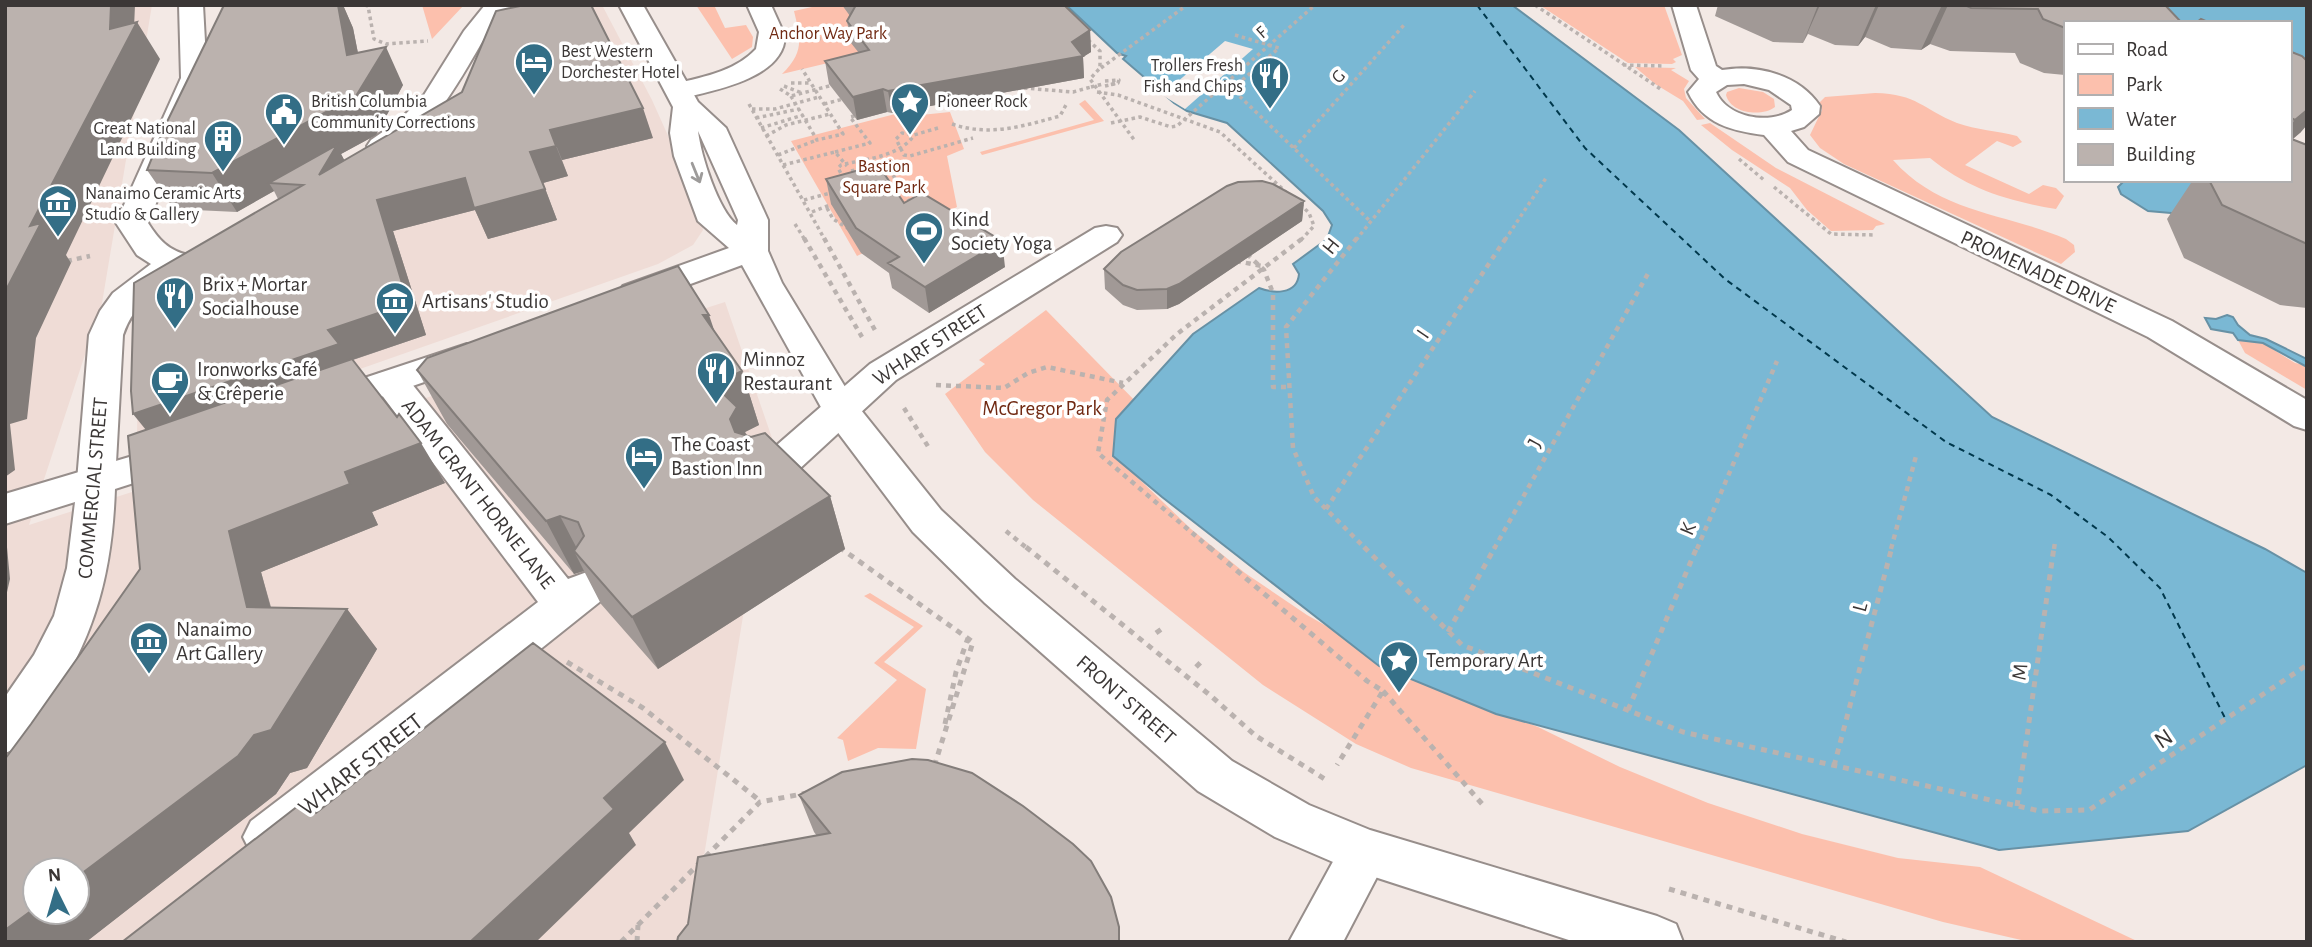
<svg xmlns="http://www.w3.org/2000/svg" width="2312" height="947" viewBox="0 0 2312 947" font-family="'Alegreya Sans',sans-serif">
<rect width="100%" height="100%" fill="#f3e9e5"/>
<path fill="#efdcd6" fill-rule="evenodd" d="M85 5H152L102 303 29 525 725 302 772 438 690 942H5V18ZM35 870H77V912H35Z
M528 5H602L652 100 700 207 703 230 693 245 658 264 167 437 137 434 139 328 443 131Z"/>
<path fill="#fcc0ad" d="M422 5H464L432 39Z
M696 5H714L725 28 746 25 753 37 752 47 732 59Z
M821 5H858L878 51 782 74C804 52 801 40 794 11Z
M1664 5 1682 55 1673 59 1676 62 1672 64 1628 63 1541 6Z
M1635 67 1676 68 1671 70 1689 81 1684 89 1686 98 1705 119 1697 120 1683 101 1655 84Z
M1739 88 1763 92 1774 99 1775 107C1762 117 1731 114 1726 95L1727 92Z
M1875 93C1918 94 1922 109 1957 123 1976 130 1998 131 2017 136L2022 142 2013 147 1997 141 1965 165 2029 194 2043 185 2056 188 2064 196 2056 209C2008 201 1968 189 1930 158L1893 160C1941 214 2006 213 2066 239L2074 245 2075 252 2061 264 1844 164 1820 148 1810 135 1822 110 1819 103 1825 97Z
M1085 100 1104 121 982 155 980 152 1094 120 1079 104Z
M950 112 964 149 947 156 957 207 857 256 791 141 899 113 911 116Z
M1710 123 1776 168 1885 224 1876 226 1873 230 1831 231 1807 210 1790 188 1732 150 1701 125Z
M1046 310 1142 408 1125 457 1137 477 1191 529 1245 573 1307 615 1377 655 1455 694 1538 727 1620 767 1708 803 1802 834 1898 858 1980 867 2139 942H2030L1943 922 1411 768 1356 744 1263 685 1033 500 985 452 945 394 985 364 979 360Z
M2238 340 2263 343 2295 363 2305 365 2307 390 2245 353Z
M870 593 923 626 884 662 926 689 916 749 878 748 848 761 843 740 837 738 897 680 874 663 914 627 864 596Z"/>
<path fill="#7ab8d4" stroke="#6791a5" stroke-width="2" d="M1066 5H1512L1679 130 1992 417 2265 549 2307 573V765L2188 831 1999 850 1496 714 1379 666 1162 497 1113 456 1116 419 1193 334 1259 288C1272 293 1297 296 1299 274L1293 264 1327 239 1332 225 1323 211 1227 123 1187 111 1174 103 1123 59 1126 56 1117 53Z
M2129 5H2307V74L2289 67V23H2175Z
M2125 180H2289L2307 210 2171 213 2148 211 2121 194 2118 187Z
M2227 315 2233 317 2238 325 2250 335 2266 339 2307 359V367L2263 343 2238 340 2233 333 2211 329 2205 318 2216 319Z"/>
<path fill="#f3e9e5" d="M1225 41 1253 49 1185 109 1162 95Z"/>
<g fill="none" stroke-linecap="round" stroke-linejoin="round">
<path stroke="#00384c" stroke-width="2" stroke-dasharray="6 5" stroke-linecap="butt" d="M1477 5 1585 148 1725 279 1946 442 2051 495 2108 537 2160 588 2225 718"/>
<g stroke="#978e8b" stroke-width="4">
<path id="street" d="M179 5H203L207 78 148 223C159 240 168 250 188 255L193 262 188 269C160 286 134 302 123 335L115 481 110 491 96 495 82 491 77 481 89 335 100 311 113 293 151 264 137 255 116 223 181 78Z
M485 5H512C505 16 494 23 487 34 466 67 420 164 371 152L367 146 371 140 400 120 424 95 464 31Z
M747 5H771L785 36C784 79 711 91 679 99L669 97 665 91 669 85C699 78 735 72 756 49L759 32Z
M1672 5H1696L1716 66 1722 70C1758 64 1799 75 1820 106L1819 114 1804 127 1791 131 1808 150 2172 321 2307 400V430L2294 426 2148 337 1788 162 1764 135C1732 131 1703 124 1688 92L1699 79 1691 70ZM1744 84 1769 90 1791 105 1792 110C1769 125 1728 118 1716 92L1727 85Z
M1106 226 1117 228 1122 235 1117 242 896 380 783 484 769 488 755 484 750 474 755 464 870 364 1095 228Z
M391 370 404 374 568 579 587 572 602 576 608 588 602 600 285 853 268 860 251 853 243 837 251 821 538 602 378 390 373 382 378 374Z
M1365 829 1383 836 1390 852 1343 942H1289L1347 836Z"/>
</g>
<g stroke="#978e8b" stroke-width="4">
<path id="secondary" d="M619 5H643L698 102 726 128 768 220V251L782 283 853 400 941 510 1015 579 1232 761 1309 805 1370 830 1657 916 1676 924 1683 942H1575L1347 868 1275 837 1198 791 985 603 913 532 827 418 742 265 647 300 635 303 623 300 618 293 623 286 729 248 698 221 674 156 670 133 673 107ZM698 131 738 220 737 225C718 210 701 156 698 131Z
M467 344 479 347 484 355 479 363 326 416 313 413 308 404 313 395Z
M183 441 196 445 202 454 196 463 115 489C112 574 95 636 48 708 35 728 29 744 5 753V697L34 655 54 616 67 568 75 502 5 524V494Z"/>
</g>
<path stroke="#bab2af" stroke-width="3.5" stroke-dasharray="3.5 3.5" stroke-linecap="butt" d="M365 5 368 6 374 39 386 44 428 41
M1535 5 1662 90
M1235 35 1279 48 1232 89 1371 222
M810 39 854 38
M1088 40 1100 51V68L1090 79 1135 141
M1623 65 1664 66
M1101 68 1187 5
M1105 81 1119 80 1118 83 1108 85
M791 83H810
M784 86 802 93
M1024 88 1073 92 1091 87
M780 89 791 96 833 85
M1097 92 1118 95 1220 132 1287 193
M791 96 817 140 843 134 802 69
M749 104 825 240
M824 104 847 98
M752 109H775L819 97
M756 118 799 109
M1111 123 1140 117 1171 127 1177 126 1315 5
M952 124C990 137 1023 126 1060 116L1067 103
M761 128 803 115
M938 128 914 135 902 133 896 139 904 155 910 156 973 138
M766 136 786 125 830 114
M1294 148 1404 25
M835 152 870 143 850 117 859 115
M778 155 817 140
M1739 159 1764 180
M783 165 835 152 847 166
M851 171 886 164 910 202 909 205
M844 179 838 168 841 165C864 159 900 157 914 135
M1774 187 1831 234 1875 235
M804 200 834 192
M827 208 833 219 849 229
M812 212 837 202
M795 224 805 240
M1301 240 1314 226 1309 213 1302 206
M1356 240 1475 91
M1505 240 1546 178"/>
<path stroke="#bab2af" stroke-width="4.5" stroke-dasharray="5 5" stroke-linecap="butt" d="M804 238 862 337
M824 238 876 332
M1357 238 1286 327 1293 448 1314 497 1366 549
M1247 254 1264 270 1273 293V387H1290
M67 261 90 256
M1236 261 1262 266
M936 385 1004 388 1028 373 1047 367 1123 383
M904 408 929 448
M1326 509 1506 238
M1006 531 1028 549
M839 547 842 549
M1211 549 1098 453 1107 400 1177 334 1303 238
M1494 549 1650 270
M1697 549 1777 361
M1891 549 1916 456
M2054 549 2055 542"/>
<path stroke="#bab2af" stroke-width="5" stroke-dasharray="6 6" stroke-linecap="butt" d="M839 547 973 642 934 767
M1026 547 1211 696 1256 736 1328 781
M1209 547 1367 681 1383 691 1337 765
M1364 547 1462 645 1683 732 2040 811 2089 810 2307 665
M1448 632 1495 547
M1156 633 1163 628
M567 662 643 708 759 800
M1196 667 1203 660
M1383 691 1483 805
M1628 710 1697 547
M945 724 956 672 968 638
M1834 766 1892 547
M2017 806 2054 547
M1669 889 1846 942
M621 942 760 802 807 793
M637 942 638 925"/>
<use href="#street" fill="#fff" fill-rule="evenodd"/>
<use href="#secondary" fill="#fff" fill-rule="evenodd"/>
<path stroke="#bab2af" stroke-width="3.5" stroke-dasharray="3.5 3.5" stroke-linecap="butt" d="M1105 86 1118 83
M1091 87 1103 84"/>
</g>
<path fill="#a19996" d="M224 5H343L353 28 358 53 403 85 376 135 341 154 344 160 653 138 562 160 568 176 543 183 557 220 488 239 475 210 393 231 426 335 353 360 445 483 372 512 378 525 261 572 271 607 347 609 377 649 307 768 290 773 276 794 86 942H5L31 724 140 569 146 430 278 199 274 191 237 212 174 209 147 170Z
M842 5H1064L1090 30 1091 52 1083 57 1084 78 892 113 887 112 857 120 829 84 825 61 859 53 851 43 847 21 850 16Z
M1718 5H2165L2065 23V75L2044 73 2020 63 2015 53 1950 51 1930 44 1921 50 1891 48 1865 37 1858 46 1835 45 1808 34 1803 43 1773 42 1715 16Z
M2289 51 2301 132 2293 139 2307 145V308L2280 305 2184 258 2167 219 2193 180H2289Z
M826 179 904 203 1005 267 929 313 892 288 889 273 861 253 831 204Z
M1304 201 1302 221 1179 304 1167 309 1137 310 1123 305 1105 289 1104 269Z
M715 333 742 371 759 425 745 432 747 435 830 496 845 549 658 669 601 604 584 571 574 574 447 424 417 370Z
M799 795 1120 942 817 836 814 832Z"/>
<path fill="#837d7a" d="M111 5H135L134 28 137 22 160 59 66 255 71 263 36 338 27 419 10 424 15 470 5 477V292L30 226 110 29Z
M338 5H343L353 28 364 84 386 47 403 85 376 135 341 154 353 176 319 175 269 183 274 191 237 212 212 173 347 55Z
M1818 5H1820L1803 43Z
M1876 5H1879L1865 37 1858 46Z
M1943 5H1948L1930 44 1921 50 1941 7Z
M1090 30 1091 52 1083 57 1084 78 892 113 888 91 1072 42Z
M883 89 887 112 857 120 853 97Z
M643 108 653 138 562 160 550 130Z
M2307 110V125L2301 132 2289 142V127L2295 120Z
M556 146 568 176 543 183 557 220 488 239 475 210 393 231 426 335 349 361 159 446 133 414 328 330 377 200 465 178 530 152Z
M1304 201 1302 221 1179 304 1167 309V289Z
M1002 241 1005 267 929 313 925 287Z
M703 315H709L727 368Z
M742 371 759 425 745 432 755 461 748 473 714 385Z
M421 443 445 483 372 512 378 525 261 572 281 646 247 607 229 531 345 472Z
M830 496 845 549 658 669 632 617Z
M560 516 585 564 574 551 584 571 574 574 546 521Z
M5 526 10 579 5 601Z
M347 609 377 649 307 768 290 773 276 794 86 942H5V930L35 908V912H77V877L254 735Z
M665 742 684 780 629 833 636 845 536 942H470L604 798Z"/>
<path fill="#bbb2ae" stroke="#837d7a" stroke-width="2" d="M5 5H111L110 29 137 22 30 226 41 223 5 292Z
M224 5H338L347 55 386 47 356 96 212 173 147 170 164 128Z
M525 5H591L643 108 550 130 556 146 530 152 545 189 474 208 465 178 377 200 408 303 328 330 339 344 133 414 131 391 134 283 303 185 269 183 337 145 319 175 462 92 496 11Z
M856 5H1064L1090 30 1072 42 1083 56 888 91 883 89 853 97 825 61 869 50 847 21Z
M1965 5H2165L2182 23H2065V28L2043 19 2038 9 1971 8Z
M2201 19 2210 23H2196Z
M2289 51 2302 56 2307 61V110L2295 120 2289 117Z
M2289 138 2307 145V244L2222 205 2209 180H2289Z
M863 169 883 172 904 203 922 193 1002 241 925 287 888 263 899 257 856 228 826 179Z
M1262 181 1273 184 1304 201 1179 284 1167 289 1137 290 1123 285 1104 269 1121 252 1227 186 1238 182Z
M678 266 709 315H703L742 371 714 385 737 407 730 419 735 432 751 437 765 433 830 496 632 617 574 551 584 536 578 522 560 516 546 521 417 370 427 358Z
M352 359 397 417 399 414 421 443 345 472 350 484 229 531 247 607 347 609 271 730 254 735 238 756 77 877V870H35V908L5 930V759L31 724 140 569 128 436Z
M533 643 665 742 604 798 614 809 470 942H122L303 802 316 813Z
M912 759 928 760 972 773 1023 806 1073 844 1091 861 1111 897 1119 927V942H677L678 937 688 924 698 857 830 833 799 795 842 772Z"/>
<defs><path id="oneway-shaft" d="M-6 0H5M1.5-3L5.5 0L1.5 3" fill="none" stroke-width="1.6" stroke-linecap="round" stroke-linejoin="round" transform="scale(1.75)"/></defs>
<use stroke="#9d9b9a" href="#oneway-shaft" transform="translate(696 173) rotate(68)"/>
<defs>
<g id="hotel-pin" transform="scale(2.0125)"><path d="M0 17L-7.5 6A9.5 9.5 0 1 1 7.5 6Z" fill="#336e86" stroke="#fff"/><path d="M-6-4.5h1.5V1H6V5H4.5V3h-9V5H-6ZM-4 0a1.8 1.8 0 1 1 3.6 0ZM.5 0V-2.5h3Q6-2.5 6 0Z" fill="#fff"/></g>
<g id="restaurant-pin" transform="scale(2.0125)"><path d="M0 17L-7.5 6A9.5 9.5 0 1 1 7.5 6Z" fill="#336e86" stroke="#fff"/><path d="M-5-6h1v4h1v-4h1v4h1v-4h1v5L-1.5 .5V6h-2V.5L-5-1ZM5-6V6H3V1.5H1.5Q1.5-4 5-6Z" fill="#fff"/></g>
<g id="sight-pin" transform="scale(2.0125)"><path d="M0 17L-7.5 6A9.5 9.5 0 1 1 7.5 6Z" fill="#336e86" stroke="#fff"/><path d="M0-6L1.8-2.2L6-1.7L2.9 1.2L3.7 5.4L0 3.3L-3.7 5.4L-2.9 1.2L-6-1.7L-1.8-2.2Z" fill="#fff"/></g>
<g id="civic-pin" transform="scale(2.0125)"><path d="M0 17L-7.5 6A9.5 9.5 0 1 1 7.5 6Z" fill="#336e86" stroke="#fff"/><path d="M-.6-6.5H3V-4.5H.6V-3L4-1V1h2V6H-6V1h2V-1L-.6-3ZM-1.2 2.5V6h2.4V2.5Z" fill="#fff"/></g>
<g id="building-pin" transform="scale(2.0125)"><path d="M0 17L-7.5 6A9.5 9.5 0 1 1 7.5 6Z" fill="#336e86" stroke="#fff"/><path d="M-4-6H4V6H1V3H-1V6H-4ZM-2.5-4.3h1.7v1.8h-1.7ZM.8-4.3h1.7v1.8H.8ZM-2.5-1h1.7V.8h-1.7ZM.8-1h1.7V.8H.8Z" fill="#fff"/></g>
<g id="museum-pin" transform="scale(2.0125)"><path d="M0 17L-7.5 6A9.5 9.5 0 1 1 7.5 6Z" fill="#336e86" stroke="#fff"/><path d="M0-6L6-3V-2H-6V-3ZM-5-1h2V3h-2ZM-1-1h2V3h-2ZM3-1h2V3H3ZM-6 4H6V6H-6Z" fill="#fff"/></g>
<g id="stadium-pin" transform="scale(2.0125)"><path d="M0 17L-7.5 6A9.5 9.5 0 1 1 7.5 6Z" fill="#336e86" stroke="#fff"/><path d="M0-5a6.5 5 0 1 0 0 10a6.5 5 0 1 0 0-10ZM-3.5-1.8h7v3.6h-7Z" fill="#fff"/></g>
<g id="cafe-pin" transform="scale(2.0125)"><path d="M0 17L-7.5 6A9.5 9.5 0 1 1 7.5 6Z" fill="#336e86" stroke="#fff"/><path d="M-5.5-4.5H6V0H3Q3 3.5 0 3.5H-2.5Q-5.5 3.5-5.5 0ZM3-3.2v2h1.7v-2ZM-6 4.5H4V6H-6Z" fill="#fff"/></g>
</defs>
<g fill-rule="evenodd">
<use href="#hotel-pin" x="534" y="62"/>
<use href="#restaurant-pin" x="1270" y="76"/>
<use href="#sight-pin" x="910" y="102"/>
<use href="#civic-pin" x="284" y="112"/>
<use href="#building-pin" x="223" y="139"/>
<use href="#museum-pin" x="58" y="204"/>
<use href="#stadium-pin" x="924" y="231"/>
<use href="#restaurant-pin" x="175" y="296"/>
<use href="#museum-pin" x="395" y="301"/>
<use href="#restaurant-pin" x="716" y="371"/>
<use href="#cafe-pin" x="170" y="381"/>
<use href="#hotel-pin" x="644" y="456"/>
<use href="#museum-pin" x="149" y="641"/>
<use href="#sight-pin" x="1399" y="660"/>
</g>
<g text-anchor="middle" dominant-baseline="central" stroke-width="7" stroke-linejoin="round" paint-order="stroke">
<g font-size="18" fill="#3b3736" stroke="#fff">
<text transform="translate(1262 33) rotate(-42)">F</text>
<text transform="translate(1339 77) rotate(-48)">G</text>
</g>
<g font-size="18" fill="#702912" stroke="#fff">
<text x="828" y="34">Anchor Way Park</text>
<text x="884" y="167">Bastion<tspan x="884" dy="21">Square Park</tspan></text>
</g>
<g font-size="18" fill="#3b3736" stroke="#fff" text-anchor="start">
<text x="561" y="52">Best Western<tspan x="561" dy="21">Dorchester Hotel</tspan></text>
<text x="1243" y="66" text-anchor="end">Trollers Fresh<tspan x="1243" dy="21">Fish and Chips</tspan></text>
<text x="311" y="102">British Columbia<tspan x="311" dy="21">Community Corrections</tspan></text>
<text x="937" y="102">Pioneer Rock</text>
<text x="196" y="129" text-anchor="end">Great National<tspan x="196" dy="21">Land Building</tspan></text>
<text x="85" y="194">Nanaimo Ceramic Arts<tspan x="85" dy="21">Studio &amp; Gallery</tspan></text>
</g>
<g font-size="21" fill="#3b3736" stroke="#fff" text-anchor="start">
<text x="951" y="219">Kind<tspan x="951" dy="24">Society Yoga</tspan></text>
<text x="202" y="284">Brix + Mortar<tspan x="202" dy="24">Socialhouse</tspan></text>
<text x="422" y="301">Artisans' Studio</text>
<text x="743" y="359">Minnoz<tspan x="743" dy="24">Restaurant</tspan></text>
<text x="197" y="369">Ironworks Café<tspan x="197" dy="24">&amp; Crêperie</tspan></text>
<text x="671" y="444">The Coast<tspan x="671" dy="24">Bastion Inn</tspan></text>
<text x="176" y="629">Nanaimo<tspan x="176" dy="24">Art Gallery</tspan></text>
<text x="1426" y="660">Temporary Art</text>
</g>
<g font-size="21" fill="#3b3736" stroke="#fff">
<text transform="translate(1331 246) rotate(-51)">H</text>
<text transform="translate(2038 272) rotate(25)">PROMENADE DRIVE</text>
<text transform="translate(1423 334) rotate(-56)">I</text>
<text transform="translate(930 345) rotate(-33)">WHARF STREET</text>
<text transform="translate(1535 443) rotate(-61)">J</text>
<text transform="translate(93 488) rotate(-85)">COMMERCIAL STREET</text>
<text transform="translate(478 494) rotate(52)">ADAM GRANT HORNE LANE</text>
<text transform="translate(1688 529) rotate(-67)">K</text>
<text transform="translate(1860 607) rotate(-75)">L</text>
<text transform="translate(2020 672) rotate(-82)">M</text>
<text transform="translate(1126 700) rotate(41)">FRONT STREET</text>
</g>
<g font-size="21" fill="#702912" stroke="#fff">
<text x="1042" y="408">McGregor Park</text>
</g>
<g font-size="24" fill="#3b3736" stroke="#fff">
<text transform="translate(2164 739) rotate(-34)">N</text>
<text transform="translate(361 765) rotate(-38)">WHARF STREET</text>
</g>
</g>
<rect width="2312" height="947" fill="none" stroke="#3b3736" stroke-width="14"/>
<rect x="2064" y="21" width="228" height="161" fill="#ffffff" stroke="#b1afaf" stroke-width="2"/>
<rect x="2078" y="44" width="35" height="10" fill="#ffffff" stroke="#b1afaf" stroke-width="2"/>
<text x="2126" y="56" font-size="21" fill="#3b3736">Road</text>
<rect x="2078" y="74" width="35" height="21" fill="#fcc0ad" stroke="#b1afaf" stroke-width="2"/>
<text x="2126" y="91" font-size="21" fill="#3b3736">Park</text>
<rect x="2078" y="108" width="35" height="21" fill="#7ab8d4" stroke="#b1afaf" stroke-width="2"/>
<text x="2126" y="126" font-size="21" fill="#3b3736">Water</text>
<rect x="2078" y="144" width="35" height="21" fill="#bbb2ae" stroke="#b1afaf" stroke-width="2"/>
<text x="2126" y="161" font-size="21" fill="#3b3736">Building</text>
<g transform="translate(56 891) rotate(355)"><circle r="33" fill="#ffffff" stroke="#b1afaf" stroke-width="2"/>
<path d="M0-5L12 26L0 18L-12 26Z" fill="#336e86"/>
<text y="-10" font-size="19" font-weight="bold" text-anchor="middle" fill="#3b3736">N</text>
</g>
</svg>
